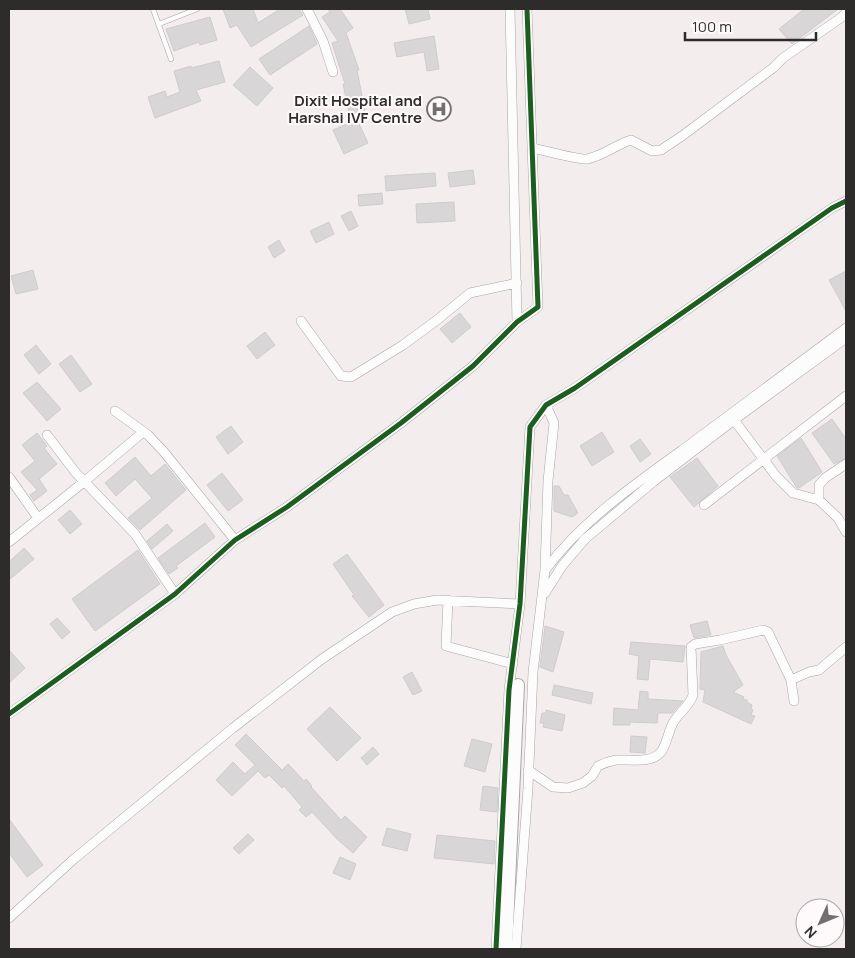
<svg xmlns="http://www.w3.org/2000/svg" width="855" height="958" viewBox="0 0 855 958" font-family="Manrope,sans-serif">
<rect width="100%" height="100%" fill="#f3edee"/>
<path fill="#d8d6d7" stroke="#ceccce" d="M223 9H253L258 23 280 9H299L303 15 251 47 237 25 230 28Z
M328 9H340L353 28 346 33 359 70H357L365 111 354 113 368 143 344 154 333 130 351 122 343 84H345L332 43 338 41 322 17 330 12Z
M405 9H428L430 19 409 24Z
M804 9H838L792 44 779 29Z
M210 17 217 40 200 45 199 42 174 51 166 29Z
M309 26 317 44 270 75 259 59Z
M434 36 439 69 427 71 424 52 397 57 394 43Z
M219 61 225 82 196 90 201 101 155 118 148 97 165 91 167 97 180 92 174 71 191 66V68Z
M250 67 273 88 257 106 233 85Z
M428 102 445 106 443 115 426 111Z
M473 170 475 184 450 187 448 173Z
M435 173 436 186 386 191 385 176Z
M382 193 383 204 359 206 358 195Z
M454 202 455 221 417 223 416 204Z
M351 211 358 226 349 231 341 216Z
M329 222 334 234 316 243 310 231Z
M279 240 285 251 274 258 268 247Z
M33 270 38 289 16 294 11 276Z
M846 271V311L829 280Z
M460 313 471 327 452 343 440 329Z
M265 332 275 345 257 359 247 346Z
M36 345 51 364 39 374 24 355Z
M71 355 92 384 80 392 59 364Z
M37 382 61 409 47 421 23 393Z
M832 419 846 439V458L834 464 812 433Z
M231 426 243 442 228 454 216 437Z
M602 432 614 452 592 466 580 446Z
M37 433 47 446 44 448 57 464 39 479 47 491 34 501 30 495 37 490 21 472 35 461 22 445Z
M801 438 822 472 799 488H797L777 456Z
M640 439 651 454 640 462 630 446Z
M135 457 151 476 165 464 186 490 140 530 128 518 152 498 135 479 116 496 105 483Z
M697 458 718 486 694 507 670 477Z
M222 473 243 500 228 511 207 485Z
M554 486H559L564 495H568L578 513 572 517 554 511Z
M70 510 82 524 70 534 58 520Z
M205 523 215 537 176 566 178 568 169 574 158 558Z
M167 524 173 531 152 549 147 541Z
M24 548 34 559 9 580V562Z
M138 550 160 584 95 631 72 599Z
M347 554 384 605 369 617 352 596 354 595 333 564Z
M57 618 70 632 62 639 50 624Z
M707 621 711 635 694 638 690 625Z
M545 626 564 632 553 672 540 667Z
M631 642 685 646 683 662 650 659 648 680 637 679 639 656 629 654Z
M723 646 726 655 743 685 733 692 744 697 743 699 747 700V702L752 705 751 709 753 710 751 715 755 716 751 724 703 702 705 690 700 689 701 652Z
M9 650 25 668 9 683Z
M412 672 422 691 413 695 403 677Z
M554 685 593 693 591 704 552 695Z
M640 691 648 692V699L683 701 672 713H658L657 723 630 722V725H613L614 708 638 710Z
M330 707 361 738 337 761 307 729Z
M546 710 565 715 562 731 543 727 544 723H540L542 713H546Z
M246 734 282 770 288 764 304 781 306 779 312 786 311 787 341 820 345 816 367 837 353 853 337 839 312 812 306 817 299 810 302 807 284 786 282 788 269 775 265 778 258 771 232 796 216 780 233 762 245 774 255 765 235 745Z
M631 736 647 737 645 753 630 752Z
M472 739 492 744 485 772 464 766Z
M373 747 379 754 367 765 361 758Z
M483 786 498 788 497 812 480 810Z
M9 819 43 865 27 877 9 853Z
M387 828 411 834 407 851 382 845Z
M248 834 254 840 239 854 233 848Z
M437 835 495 841 494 864 434 858Z
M340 857 356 864 350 880 333 873Z"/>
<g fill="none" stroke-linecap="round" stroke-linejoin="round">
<g stroke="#a9a5a5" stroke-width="5.5">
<path id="service" d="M153 9 171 59
M159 24 197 9"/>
</g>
<g stroke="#a9a5a5" stroke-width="10">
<path id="minor" d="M307 9 323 41 333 72
M510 9 517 322
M532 148C544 150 577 160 587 159 603 156 615 145 631 140L652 151 661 150 682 136 773 68 783 58 842 17 846 12
M301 321 341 376 351 377 403 345 437 320 470 293 517 283
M115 411 148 435 164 452 235 540
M734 420 776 476 793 493 819 500 838 518 846 532
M47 435 76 473 135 534 175 594
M9 477 38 518
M819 500V485L825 478 846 464
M704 505 846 396
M9 542 85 481 142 433
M546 569C582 521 636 483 685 448 738 408 792 368 846 328
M545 593 562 566 585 539 653 482 734 420 846 338
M448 600 446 646 513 664
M791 680 794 701
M9 714 175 594 235 540 287 507 401 423 473 366 517 322 538 307 527 9
M528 770 553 787 568 788 583 783 592 776 598 766C604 763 610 761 616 760 630 759 651 764 661 752 667 744 668 732 673 723 678 713 689 707 693 695L691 647 695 644 720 640 763 630 768 632 791 680 809 672 819 670 846 647
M9 918 74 859 233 728 322 659 392 612 414 604 437 600 520 604
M496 949 509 690 520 604 530 427 546 405 575 388 832 208 846 201
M516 949 528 788 533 672 545 570 548 481 554 423 546 405"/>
</g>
<g stroke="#a9a5a5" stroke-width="14">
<path id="primary" d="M506 949 518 685"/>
</g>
<use href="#service" stroke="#fdfcfc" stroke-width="4.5"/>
<use href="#minor" stroke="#fdfcfc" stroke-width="9"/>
<use href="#primary" stroke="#fdfcfc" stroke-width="12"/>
<g stroke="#fefafb" stroke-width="8">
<path id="cycleway" d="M9 714 175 594 235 540 287 507 401 423 473 366 517 322 538 307 527 9
M496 949 509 690 520 604 530 427 546 405 575 388 832 208 846 201"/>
</g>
<use href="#cycleway" stroke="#1b5e20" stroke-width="5"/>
</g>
<defs>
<g id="hospital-ring" transform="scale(1.25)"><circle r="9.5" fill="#fefafb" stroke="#736f6f" stroke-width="1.5"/><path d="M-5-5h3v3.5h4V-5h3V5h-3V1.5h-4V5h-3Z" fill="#736f6f"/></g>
</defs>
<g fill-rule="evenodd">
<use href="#hospital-ring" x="439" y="109"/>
</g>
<g text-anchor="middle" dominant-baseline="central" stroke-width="4" stroke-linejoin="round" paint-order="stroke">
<g font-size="15" font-weight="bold" fill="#2e2b2b" stroke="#fefafb" text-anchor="end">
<text x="422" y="100">Dixit Hospital and<tspan x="422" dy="17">Harshai IVF Centre</tspan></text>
</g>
</g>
<rect width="855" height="958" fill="none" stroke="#2e2b2b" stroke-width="20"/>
<g transform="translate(820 923) rotate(226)"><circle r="24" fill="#fefafb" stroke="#aba7a8"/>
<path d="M0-4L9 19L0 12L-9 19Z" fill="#736f6f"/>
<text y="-8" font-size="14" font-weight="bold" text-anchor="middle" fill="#2e2b2b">N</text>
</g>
<path d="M685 32v8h131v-8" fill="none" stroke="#2e2b2b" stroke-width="2.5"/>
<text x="692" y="32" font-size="15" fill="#2e2b2b" stroke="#fefafb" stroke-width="4" paint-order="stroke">100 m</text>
</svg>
